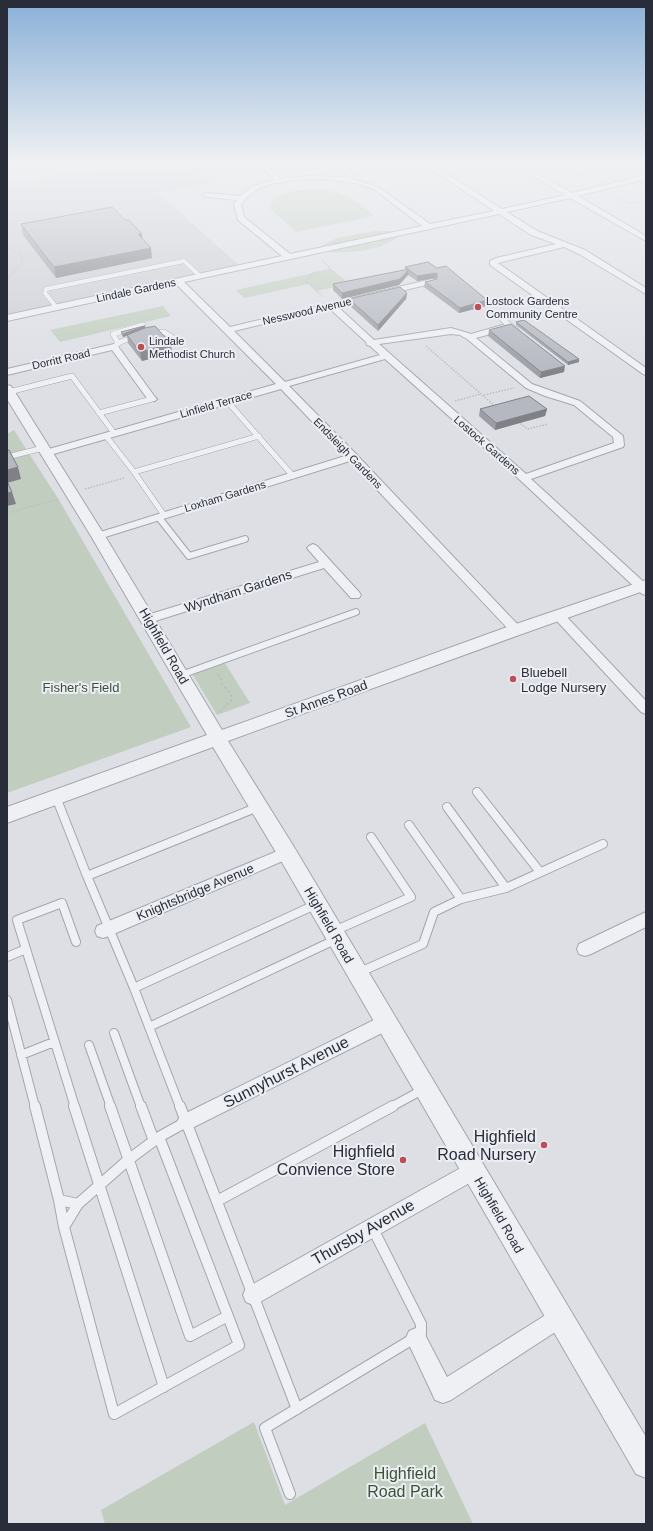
<svg xmlns="http://www.w3.org/2000/svg" width="653" height="1531" viewBox="0 0 653 1531" font-family="Arial,sans-serif">
<rect width="100%" height="100%" fill="#dddfe5"/>
<path fill="#cbced5" d="M121 164H188L211 183 158 193 241 267 7 318V184Z"/>
<path fill="#c1cebf" d="M316 189C345 192 352 197 374 216L297 232 270 209C272 190 300 190 316 189Z
M374 231H395L317 248 337 238Z
M400 235C380 253 347 253 322 252Z
M331 269 350 284 316 291 309 284 244 298 236 290Z
M163 306 171 316 60 342 50 330Z
M14 430 59 500 191 727 7 793V434Z
M225 663 250 703 217 715 193 675Z
M254 1422 285 1505 425 1423 473 1524H105L101 1510Z"/>
<g fill="none" stroke-linecap="round" stroke-linejoin="round">
<g stroke="#a3a6ae" stroke-width="5">
<path id="service-far4" d="M570 172 609 164
M56 307 45 293 46 289 184 261 200 276"/>
</g>
<g stroke="#a3a6ae" stroke-width="6">
<path id="service-far3" d="M503 320 516 330
M151 333 164 332 175 339
M118 343 113 334 143 325
M114 347 120 342 135 337
M9 392 72 376 114 433
M227 401 293 476
M99 413 152 399
M106 436 134 472 259 436
M7 457 43 448
M134 472 164 515
M159 517 161 520"/>
</g>
<g stroke="#a3a6ae" stroke-width="8">
<path id="service-far2" d="M160 519 189 556 245 539
M181 675 356 612"/>
</g>
<g stroke="#a3a6ae" stroke-width="10">
<path id="service-far1" d="M477 792 540 872
M56 797 87 876 258 807
M447 807 506 888
M409 825 461 899
M87 876 134 988 180 1107
M334 931 411 897 371 837
M7 957 26 949
M360 972 423 944 434 912 461 899 506 888 603 844
M134 988 317 904
M7 1000 35 1107
M149 1027 337 939
M114 1033 141 1107
M89 1045 111 1107
M21 1055 54 1042
M75 1107 17 920 62 903 76 942
M391 1107 424 1089"/>
</g>
<g stroke="#a3a6ae" stroke-width="12">
<path id="service" d="M35 1106 59 1200 78 1204
M74 1106 164 1387
M110 1106 190 1336 228 1316
M141 1106 154 1141
M180 1106 297 1409
M159 1137 239 1345 114 1414 64 1227 78 1204 128 1160Z
M159 1137 186 1122
M59 1200 64 1227
M217 1201 393 1106
M290 1494 265 1428 421 1334V1324L373 1229"/>
</g>
<g stroke="#a3a6ae" stroke-width="2">
<path id="minor" d="M14 164H29L26 166 7 169V165Z
M218 164H231L228 166 200 171 197 169Z
M257 164H264L281 179 308 176 343 177 356 166H360V168L350 178 378 187 430 224 494 211 424 164H431L502 209 565 195 514 164H521L572 193 646 175V179L578 196 646 236V241L570 198 507 212 537 231 585 250 646 288V294L579 254 564 247 498 263 646 368V375L643 374 490 265V261L496 258 556 244 531 235 499 214 184 282 230 327 432 279H435V283L337 306 374 340 451 328 471 334 506 324 509 325 510 327 509 329 476 338 532 384 580 401 623 436 624 445 623 447 531 479 646 584V595L642 594 520 480 385 359 289 386 357 455 520 627 522 630 520 633 516 634 512 633 350 461 102 538H94L92 536 94 534 345 456 281 389 50 455H42L41 453 42 451 276 384 176 284 7 321V315L282 256 238 220 234 205 237 200 206 197 202 195 206 193 240 196 253 186 275 180ZM323 179 355 183 374 189 422 226 290 254 244 217 241 205C256 179 297 180 323 179ZM329 308 366 342 367 345 370 346 380 355 285 382 234 331ZM451 334 460 335 467 339 526 388 545 396 574 405 613 437 614 443 526 474 379 344Z
M633 164H641L646 166V171Z
M114 344 117 345 155 397 157 399 155 401H149L112 350 7 375V369Z
M313 544 317 546 359 592 361 595 359 598H351L324 568 152 622H144L142 619 144 616 319 562 307 548 309 546Z
M559 612 563 613 646 701V714L641 712 555 619 553 616 555 613Z
M287 847 292 849 295 853 292 857 109 936 103 938 97 936 95 931 97 926Z
M646 912V927L591 954 585 956 579 954 577 949 579 944Z
M386 1014 392 1016 395 1022 392 1028 186 1131 180 1128 177 1122 180 1116Z
M473 1161 480 1163 482 1170 480 1177 260 1302 253 1305 246 1302 243 1295 246 1288Z
M559 1308 566 1311 569 1318 566 1325 451 1400 443 1403 435 1400 406 1338 409 1331 416 1328 423 1331 447 1377 552 1311Z"/>
</g>
<g stroke="#a3a6ae" stroke-width="2">
<path id="tertiary" d="M7 385 11 386 13 389 105 536 222 730 510 626 646 580V590L522 634 228 741 294 847 646 1437V1478L636 1474 280 859 213 747 7 823V807L207 735 91 536 7 399Z"/>
</g>
<path stroke="#bbbdc3" stroke-width="1.5" stroke-dasharray="1.5 1.5" stroke-linecap="butt" d="M615 196 629 203 646 202
M7 247 22 256V262L7 280
M322 260 331 269 313 273 306 281 322 296
M426 346 496 407
M484 395 514 388
M455 401 481 394
M518 422 528 429 548 424
M85 489 124 478
M7 513 59 499"/>
<path stroke="#bbbdc3" stroke-width="2" stroke-dasharray="2.5 2.5" stroke-linecap="butt" d="M217 675 220 676 222 684 231 694V701L220 711"/>
<use href="#service-far4" stroke="#eff0f4" stroke-width="4"/>
<use href="#service-far3" stroke="#eff0f4" stroke-width="5"/>
<use href="#service-far2" stroke="#eff0f4" stroke-width="6"/>
<use href="#service-far1" stroke="#eff0f4" stroke-width="8"/>
<use href="#service" stroke="#eff0f4" stroke-width="10"/>
<use href="#minor" fill="#eff0f4" fill-rule="evenodd"/>
<use href="#tertiary" fill="#eff0f4" fill-rule="evenodd"/>
</g>
<path fill="#9c9ea6" d="M125 220 142 239 152 258 56 278 23 235 21 224Z
M405 267 437 268 487 300 486 306 459 313 424 287 425 282 436 279V278L417 281 408 275 399 285 342 299 333 290V284L405 270Z
M407 293 406 299 378 331 349 305V299Z
M516 322 579 359V362L568 365 516 325Z
M145 326V328L172 353 142 361 128 343 127 336 123 337 122 336 121 332Z
M489 330 564 372 540 378 488 336Z
M480 409H547L545 416 495 430 479 416Z"/>
<path fill="#7f8187" d="M138 234H142L143 244Z
M151 248 152 258 56 278 54 267Z
M409 269 408 275 399 285 342 299V293Z
M437 273 436 278 417 281V276Z
M407 293 406 299 378 331V325Z
M487 300 486 306 459 313 460 308Z
M145 326V329L123 337V334Z
M171 344 172 353 142 361 140 352Z
M579 359V362L568 365V362Z
M565 366 564 372 540 378 541 372Z
M547 409 545 416 495 430 496 423Z
M18 467 21 479 7 483V470Z
M12 492 16 504 7 506V493Z"/>
<path fill="#b5b8c1" stroke="#7f8187" d="M112 207 125 220H129L142 234H138L151 248 54 267 21 224Z
M428 262 437 268 446 266 487 300 460 308 425 282 437 279V273L417 276 405 267Z
M409 269 400 279 342 293 333 284Z
M400 287 407 293 378 325 349 299Z
M524 320 579 359 568 362 516 322Z
M511 324 565 366 541 372 489 330Z
M144 326H145L123 334 121 332Z
M155 326 171 344 140 352 127 335 145 328Z
M529 396 547 409 496 423 480 409Z
M7 450H9L18 467 7 470Z
M7 481 12 492 7 493Z"/>
<linearGradient id="sky" x2="0" y2="1"><stop stop-color="#89b0d8"/><stop offset="0.43" stop-color="#f0f1f3"/><stop offset="1" stop-color="#f0f1f3" stop-opacity="0"/></linearGradient>
<rect width="653" height="378" fill="url(#sky)"/>
<g fill="#bd4e55" stroke="#eceef3" stroke-width="1.5">
<circle cx="478" cy="307" r="4"/>
<circle cx="141" cy="347" r="4"/>
<circle cx="513" cy="679" r="4"/>
<circle cx="544" cy="1145" r="4"/>
<circle cx="403" cy="1160" r="4"/>
</g>
<g text-anchor="middle" dominant-baseline="central" stroke-width="4" stroke-linejoin="round" paint-order="stroke">
<g font-size="11" fill="#282d39" stroke="#eceef3">
<text transform="translate(136 290) rotate(-12)">Lindale Gardens</text>
<text transform="translate(307 311) rotate(-13)">Nesswood Avenue</text>
<text transform="translate(61 359) rotate(-13)">Dorritt Road</text>
<text transform="translate(216 404) rotate(-16)">Linfield Terrace</text>
<text transform="translate(487 445) rotate(41)">Lostock Gardens</text>
<text transform="translate(348 453) rotate(46)">Endsleigh Gardens</text>
<text transform="translate(225 496) rotate(-17)">Loxham Gardens</text>
</g>
<g font-size="11" fill="#282d39" stroke="#eceef3" text-anchor="start">
<text x="486" y="301">Lostock Gardens<tspan x="486" dy="13">Community Centre</tspan></text>
<text x="149" y="341">Lindale<tspan x="149" dy="13">Methodist Church</tspan></text>
</g>
<g font-size="13" fill="#282d39" stroke="#eceef3">
<text transform="translate(238 591) rotate(-18)">Wyndham Gardens</text>
<text transform="translate(164 646) rotate(60)">Highfield Road</text>
<text transform="translate(326 699) rotate(-20)">St Annes Road</text>
<text transform="translate(195 892) rotate(-23)">Knightsbridge Avenue</text>
<text transform="translate(329 925) rotate(60)">Highfield Road</text>
<text transform="translate(499 1215) rotate(60)">Highfield Road</text>
</g>
<g font-size="13" fill="#282d39" stroke="#eceef3" text-anchor="start">
<text x="521" y="672">Bluebell<tspan x="521" dy="15">Lodge Nursery</tspan></text>
</g>
<g font-size="13" fill="#3a5337" stroke="#eceef3">
<text x="81" y="687">Fisher's Field</text>
</g>
<g font-size="16" fill="#282d39" stroke="#eceef3">
<text transform="translate(286 1072) rotate(-27)">Sunnyhurst Avenue</text>
<text transform="translate(363 1232) rotate(-30)">Thursby Avenue</text>
</g>
<g font-size="16" fill="#282d39" stroke="#eceef3" text-anchor="end">
<text x="536" y="1136">Highfield<tspan x="536" dy="18">Road Nursery</tspan></text>
<text x="395" y="1151">Highfield<tspan x="395" dy="18">Convience Store</tspan></text>
</g>
<g font-size="16" fill="#3a5337" stroke="#eceef3">
<text x="405" y="1473">Highfield<tspan x="405" dy="18">Road Park</tspan></text>
</g>
</g>
<rect width="653" height="1531" fill="none" stroke="#282d39" stroke-width="16"/>
</svg>
